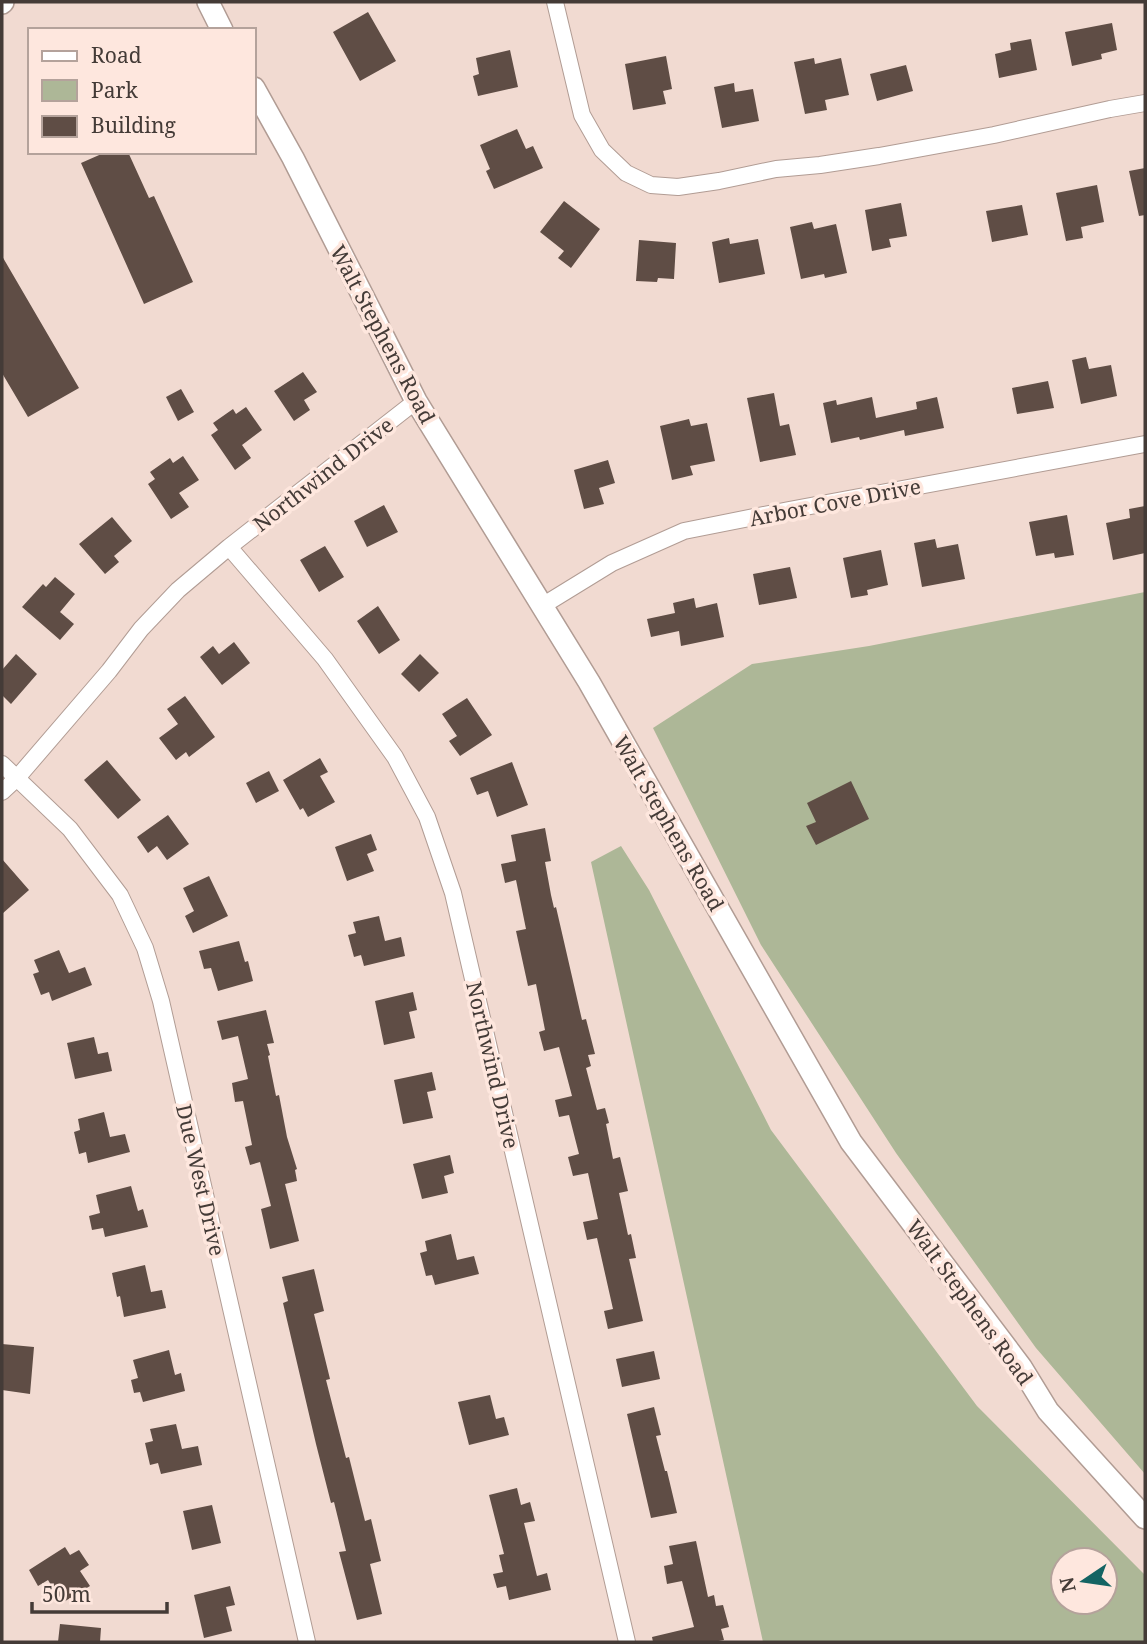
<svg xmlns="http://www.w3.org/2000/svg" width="1147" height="1644" viewBox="0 0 1147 1644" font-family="'Noto Serif',serif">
<rect width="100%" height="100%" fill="#f1dad1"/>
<path fill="#adb797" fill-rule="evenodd" d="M1145 592V1474L1036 1348 896 1153 761 945 653 728 752 664 869 646Z
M621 846 649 890 771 1130 977 1406 1145 1575V1642H763L591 862ZM1063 1560H1105V1602H1063Z"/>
<path fill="#5f4d45" d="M368 12 396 61 360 81 333 32Z
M1112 23 1117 50 1101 54 1102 59 1072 66 1065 32Z
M1031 39 1037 70 999 78 995 54 1011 50 1010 43Z
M510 50 518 87 478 96 473 76 479 74 476 58Z
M666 56 672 89 663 91 666 104 633 110 625 64Z
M814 58 815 64 841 58 849 95 825 100 827 110 805 114 794 62Z
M906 65 913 91 877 101 870 74Z
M734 83 735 92 753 89 759 121 722 128 714 87Z
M517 129 526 149 533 146 543 168 494 189 486 171 490 169 480 145Z
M106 152H128L149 198 154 196 193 282 144 304 81 163Z
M1145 168V215L1139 216 1129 171Z
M1097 185 1104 222 1081 227 1083 238 1066 241 1056 193Z
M564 201 600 229 571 268 558 258 564 251 540 232Z
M901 203 907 236 889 239 891 247 872 251 865 210Z
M1022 205 1028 235 992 242 986 211Z
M812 222 814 229 836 224 847 273 825 278 824 274 801 279 790 227Z
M729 238 730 244 758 239 765 274 719 283 712 242Z
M639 240 676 243 674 279 658 278 657 282 636 281Z
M2 256 79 388 28 417 2 373Z
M1086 357 1089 369 1111 365 1117 396 1081 404 1072 360Z
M303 372 317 392 304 400 310 410 294 421 274 391Z
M1048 381 1054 408 1017 414 1012 388Z
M181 389 194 412 178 421 166 397Z
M774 393 780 426 789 424 796 455 760 462 747 398Z
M872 397 876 418 917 409 916 402 937 397 944 428 905 436 904 430 860 440 859 437 831 443 823 403 836 400 837 405Z
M246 407 262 430 242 445 251 458 235 470 211 435 218 430 213 423 233 409 236 414Z
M689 419 691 426 707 423 715 461 690 466 693 475 672 480 660 426Z
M183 456 199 480 179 493 189 507 171 519 148 484 155 479 150 472 170 458 173 463Z
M608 460 615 483 599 488 604 504 584 509 574 470Z
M384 505 398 532 367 547 354 521Z
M1145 506V553L1113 560 1106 523 1130 518 1129 509Z
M1067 515 1074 555 1055 558 1054 553 1036 556 1029 522Z
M112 517 132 541 114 556 119 562 105 574 79 544Z
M935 539 937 548 958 544 965 579 922 587 914 543Z
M325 546 344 577 319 592 300 560Z
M881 550 888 585 867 590 868 595 851 598 843 558Z
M790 567 797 598 759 605 753 574Z
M55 577 75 594 60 612 74 624 60 640 22 607 43 584 46 587Z
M694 598 696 608 717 603 724 637 681 646 679 631 651 637 647 619 675 613 673 603Z
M378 606 400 640 379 654 357 621Z
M234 642 250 663 222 685 200 657 213 646 219 654Z
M16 654 37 674 11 704 2 695V670Z
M420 654 439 673 419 692 401 674Z
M185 696 215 737 189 757 186 752 176 760 159 738 178 724 167 709Z
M467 698 492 735 460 756 449 741 457 736 442 714Z
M320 758 328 772 320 776 335 802 308 817 303 808 300 810 283 780Z
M107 760 141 800 118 819 84 780Z
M512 762 528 805 497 817 488 791 477 795 470 778Z
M269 771 279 791 256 803 246 783Z
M851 781 869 819 816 845 806 826 816 822 807 803Z
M168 815 189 844 167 860 157 846 148 853 137 837Z
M545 828 551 861 545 862 551 895 554 908 556 907 582 1020 586 1019 595 1054 588 1055 591 1066 586 1068 597 1110 605 1108 609 1123 606 1124 613 1159 620 1157 628 1191 619 1193 628 1235 631 1234 636 1258 629 1259 643 1321 608 1329 604 1311 613 1309 597 1238 587 1240 583 1222 598 1219 588 1173 573 1176 568 1157 579 1154 569 1115 559 1117 555 1100 572 1096 559 1047 544 1051 539 1032 545 1030 536 984 528 986 516 931 526 929 516 880 505 883 501 864 516 861 511 835Z
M371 834 377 850 367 854 374 871 347 881 335 847Z
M2 859 29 890 2 914Z
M209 876 228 916 193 933 185 916 194 911 183 888Z
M379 916 385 941 401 937 405 956 364 966 361 955 354 957 348 935 356 933 353 922Z
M239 941 245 962 248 961 253 981 218 991 211 968 204 969 199 951Z
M59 950 69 973 85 967 92 985 52 1001 49 992 41 995 33 974 39 972 34 960Z
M413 992 417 1010 409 1012 415 1038 384 1045 375 1001Z
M266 1010 274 1043 267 1044 270 1055 268 1056 276 1096 279 1095 287 1137 297 1169 295 1170 297 1181 285 1184 299 1241 270 1249 261 1209 271 1206 260 1162 250 1165 245 1147 252 1145 243 1101 235 1102 232 1083 248 1079 238 1036 222 1040 217 1021Z
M94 1037 98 1054 108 1052 112 1071 75 1079 67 1043Z
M432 1072 436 1090 427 1092 433 1118 403 1124 394 1080Z
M104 1112 110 1137 125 1134 130 1152 88 1163 86 1152 79 1154 74 1132 80 1130 78 1119Z
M450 1155 454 1173 444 1176 448 1193 422 1199 413 1164Z
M131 1186 138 1211 143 1209 148 1227 105 1237 103 1228 92 1230 89 1216 100 1213 96 1195Z
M451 1234 457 1260 474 1256 479 1274 435 1285 432 1275 426 1276 420 1253 427 1251 425 1241Z
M145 1265 151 1292 162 1290 166 1308 124 1317 120 1296 117 1297 112 1273Z
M314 1269 324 1311 314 1314 330 1379 326 1380 346 1458 349 1457 365 1521 371 1519 381 1561 370 1564 382 1614 357 1620 339 1552 346 1551 334 1502 331 1503 316 1444 283 1303 288 1301 282 1277Z
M2 1344 34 1347 30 1394 2 1390Z
M169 1350 175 1375 181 1373 185 1391 143 1402 140 1392 134 1393 131 1380 138 1378 133 1360Z
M654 1351 660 1379 622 1387 616 1359Z
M490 1395 496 1419 504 1417 509 1435 469 1445 458 1402Z
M654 1407 661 1435 656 1436 665 1471H667L677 1513 651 1518 627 1414Z
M176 1424 182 1449 198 1446 202 1465 161 1474 158 1463 150 1465 145 1443 153 1441 150 1429Z
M517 1488 521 1505 530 1502 535 1521 524 1523 537 1576 547 1573 551 1590 509 1600 506 1586 497 1588 493 1574 503 1572 499 1555 504 1554 489 1495Z
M212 1505 221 1543 192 1550 183 1511Z
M696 1541 708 1597 714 1595 716 1606 723 1605 729 1627 721 1629 724 1640 713 1642H653L652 1637 694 1627 682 1581 667 1584 664 1566 673 1564 669 1546Z
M65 1547 70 1555 79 1550 89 1565 80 1571 90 1586 62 1603 48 1580 38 1586 29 1570Z
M230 1586 235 1605 226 1607 232 1631 204 1638 194 1595Z
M60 1624 101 1628 100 1642H58Z"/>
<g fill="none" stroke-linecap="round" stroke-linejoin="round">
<g stroke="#b19c94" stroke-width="18">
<path id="minor" d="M555 2 582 115 602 150 626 173 651 185 678 187 719 181 776 169 820 165 879 156 994 135 1110 109 1145 103
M229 547 325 659 395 757 427 817 453 893 627 1642
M542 606 612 563 684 531 789 510 1145 444
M2 764 70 829 120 895 145 948 161 1001 307 1642
M2 792 17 778 109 671 141 629 178 590 229 547 416 401"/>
</g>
<g stroke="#b19c94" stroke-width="24">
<path id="tertiary" d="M208 2 222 30
M2 3 3 2
M254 88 293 158 416 401 589 682 851 1142 1021 1367 1048 1411 1145 1518"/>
</g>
<use href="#minor" stroke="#fff" stroke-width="16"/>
<use href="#tertiary" stroke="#fff" stroke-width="21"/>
</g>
<g text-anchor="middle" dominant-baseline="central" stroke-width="7" stroke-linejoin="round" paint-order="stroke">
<g font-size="21" fill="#443b37" stroke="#fee7de">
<text transform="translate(383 334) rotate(62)">Walt Stephens Road</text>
<text transform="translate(323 474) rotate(-38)">Northwind Drive</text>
<text transform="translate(835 502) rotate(-11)">Arbor Cove Drive</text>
<text transform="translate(669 823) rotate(60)">Walt Stephens Road</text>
<text transform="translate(493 1065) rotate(77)">Northwind Drive</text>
<text transform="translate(201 1180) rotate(77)">Due West Drive</text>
<text transform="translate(970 1302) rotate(54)">Walt Stephens Road</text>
</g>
</g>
<rect width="1147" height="1644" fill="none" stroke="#443b37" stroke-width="7"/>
<rect x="28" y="28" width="228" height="126" fill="#fee7de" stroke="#b4a29b" stroke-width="2"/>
<rect x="42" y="51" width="35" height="10" fill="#ffffff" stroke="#b4a29b" stroke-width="2"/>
<text x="91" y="63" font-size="21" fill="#443b37">Road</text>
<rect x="42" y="80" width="35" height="21" fill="#adb797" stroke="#b4a29b" stroke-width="2"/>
<text x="91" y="98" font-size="21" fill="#443b37">Park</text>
<rect x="42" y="116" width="35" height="21" fill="#5f4d45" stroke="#b4a29b" stroke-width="2"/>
<text x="91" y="133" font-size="21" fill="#443b37">Building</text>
<g transform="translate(1084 1581) rotate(257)"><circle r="33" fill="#fee7de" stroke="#b4a29b" stroke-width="2"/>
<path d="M0-5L12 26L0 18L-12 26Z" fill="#146463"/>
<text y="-10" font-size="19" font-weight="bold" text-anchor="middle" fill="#443b37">N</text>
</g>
<path d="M32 1602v10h135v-10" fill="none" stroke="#443b37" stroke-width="3.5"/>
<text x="42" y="1602" font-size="21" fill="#443b37" stroke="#fee7de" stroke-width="5" paint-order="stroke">50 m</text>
</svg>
